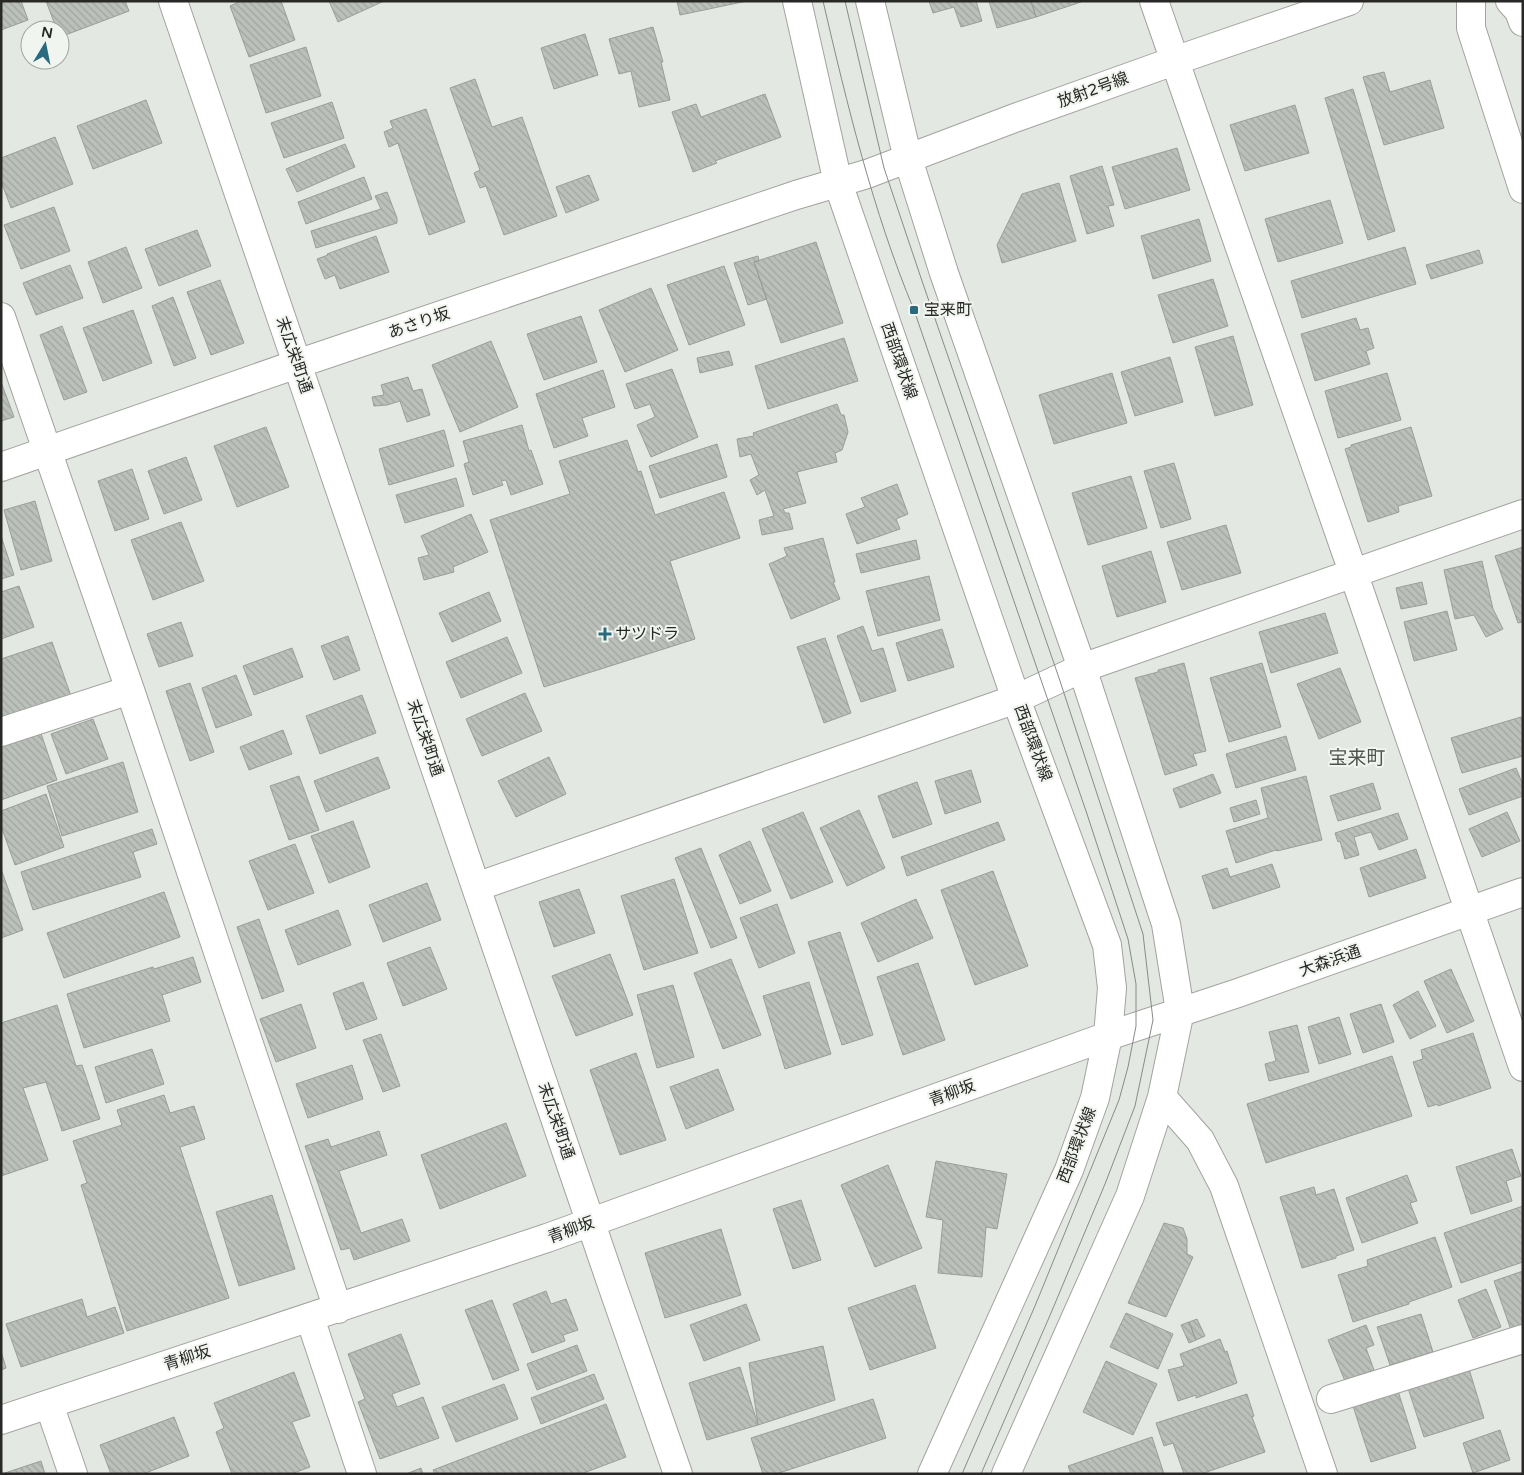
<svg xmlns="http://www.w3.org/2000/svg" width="1524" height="1475" viewBox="0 0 1524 1475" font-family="'Varela Round','Noto Sans JP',sans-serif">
<defs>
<pattern id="building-back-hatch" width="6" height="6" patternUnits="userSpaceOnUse" patternTransform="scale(1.25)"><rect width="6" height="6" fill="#bbc0bb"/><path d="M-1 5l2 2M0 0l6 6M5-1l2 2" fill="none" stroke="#a1a5a1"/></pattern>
</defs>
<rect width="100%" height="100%" fill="#e4e8e2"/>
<path fill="url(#building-back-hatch)" stroke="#999e9a" d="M1 1H21L28 20 1 30Z
M46 1H125L129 11 60 37V30H57Z
M241 1H281L295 40 249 57 230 6Z
M329 1H384L338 22Z
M677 1H747L680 15Z
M929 1H976L982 21 961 27 954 7 933 13Z
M989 1H1031L1036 17 997 28Z
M1031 1H1081V2L1036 17Z
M653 27 663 62H661L670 100 639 107 631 71 619 74 609 39Z
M585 34 598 75 554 89 541 48Z
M306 47 321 96 266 113 250 65Z
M1384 72 1390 92 1430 80 1444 128 1384 145 1363 77Z
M475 79 492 127 522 117 557 216 504 235 486 186 480 188 474 173 480 170 450 88Z
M1353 89 1395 231 1368 240 1325 98Z
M765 94 781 137 715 161 717 163 693 172 672 112 696 104 701 117Z
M146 100 162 143 93 169 77 126Z
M332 102 344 138 284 158 271 123Z
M1295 105 1309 153 1245 171 1230 125Z
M426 109 465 222 429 235 398 143 389 147 384 132 393 128 390 121Z
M55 137 73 184 11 208 1 181V158Z
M345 144 355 167 297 192 286 169Z
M1177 148 1190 190 1125 209 1112 167Z
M1102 166 1114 205 1108 206 1114 226 1087 234 1070 176Z
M589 175 599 200 566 213 556 187Z
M364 177 372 199 306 224 298 202Z
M1059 183 1076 241 1002 263 997 245 1022 194Z
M387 192 397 218V223L316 248 311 231 381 209 375 196Z
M1330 200 1343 243 1278 262 1265 219Z
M54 207 70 251 21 269 4 225Z
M1199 219 1211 261 1153 279 1141 236Z
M197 230 211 266 159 286 145 249Z
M376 236 389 272 340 289 335 275 325 279 317 259 328 255 327 254Z
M816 242 843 323 781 343 754 262Z
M126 247 142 288 103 303 88 262Z
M1405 247 1416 284 1302 318 1291 281Z
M1479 250 1483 263 1431 279 1426 265Z
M758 256 759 261 754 262 767 299 748 305 734 263Z
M70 265 83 298 36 315 23 283Z
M724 266 745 325 689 345 667 285Z
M1213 279 1228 326 1173 343 1158 295Z
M220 280 244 343 211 355 187 292Z
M651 288 678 350 625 372 599 310Z
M173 297 196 358 174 366 152 306Z
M133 310 152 363 103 381 83 328Z
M581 316 597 362 544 380 527 334Z
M1356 318 1360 330 1368 328 1374 348 1366 351 1370 364 1315 381 1301 334Z
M62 326 87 392 64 400 40 335Z
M1233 336 1253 405 1215 416 1195 347Z
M844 338 858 381 768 409 755 366Z
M491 341 518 407 460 432 432 365Z
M729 351 733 365 700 373 697 358Z
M1170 357 1183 402 1135 416 1121 372Z
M672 369 698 437 651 457 637 425 655 417 650 404 635 409 626 384Z
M603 370 615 407 582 418 588 436 554 448 536 394Z
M1112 373 1127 423 1054 444 1039 395Z
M1387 373 1401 420 1338 438 1325 391Z
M408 377 413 391 422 389 430 415 407 422 400 401 387 405 374 406 372 397 384 395 381 385Z
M1 382 14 417 1 421Z
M837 404 841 415H844L848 432 842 450 835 453 837 462 797 472 806 503 783 509 785 513H789L793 529 762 535 759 520 774 516 765 490 757 495 750 480 759 475 751 454 740 457 737 439 754 436 753 433Z
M522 425 529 451 531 450 543 484 511 495 506 480 501 481 503 485 473 495 464 464 469 462 463 441Z
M266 427 289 487 237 507 214 446Z
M1411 427 1432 496 1398 506 1399 512 1368 522 1345 449 1351 447V445Z
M444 430 454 466 389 485 379 449Z
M627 440 638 472 641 471 655 515 724 492 740 538 670 561 695 639 544 687 490 520 570 494 559 461Z
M717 444 727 477 660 498 649 466Z
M186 457 202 500 164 514 148 471Z
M1174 463 1191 519 1161 528 1144 471Z
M132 469 149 519 115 531 98 481Z
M1131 476 1147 528 1088 545 1072 493Z
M456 478 464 506 405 523 396 495Z
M897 484 908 514 896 519 900 529 857 544 846 514 865 507 861 498Z
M35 501 52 561 21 570 4 510Z
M471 514 488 552 453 567 454 572 424 580 418 558 429 555 421 536Z
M181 522 204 581 153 600 131 540Z
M1226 525 1241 573 1182 590 1167 542Z
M1 536 14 575 1 579Z
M823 538 835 582H833L840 599 791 619 769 564 787 556 784 548Z
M916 540 920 559 861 573 856 554Z
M1523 547V622L1518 623 1495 556Z
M1151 551 1166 602 1117 617 1102 566Z
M1482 561 1493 609 1503 629 1486 637 1474 615 1455 619 1444 570Z
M929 576 940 620 878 636 866 591Z
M1422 582 1427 604 1401 609 1396 588Z
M19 586 34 627 1 639V592Z
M489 592 501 621 452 642 439 613Z
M1447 611 1457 650 1414 661 1404 622Z
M1325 613 1338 653 1271 673 1259 632Z
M181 622 193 656 159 667 147 634Z
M863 626 872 651 883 648 896 691 861 702 837 636Z
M942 629 954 667 908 681 896 643Z
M348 636 360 670 334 680 321 646Z
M507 637 522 673 461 698 446 662Z
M825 638 851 713 824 723 797 647Z
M52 642 72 699 1 723V659Z
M292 648 303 677 254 695 243 666Z
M1184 663 1206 751 1193 754 1197 765 1165 775 1135 678 1158 672V670Z
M1262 663 1281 727 1229 742 1210 678Z
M1340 668 1361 722 1319 739 1297 684Z
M236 675 252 715 216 728 202 688Z
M190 683 214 752 190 761 166 691Z
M525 693 542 731 482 756 466 719Z
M362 695 376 733 320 754 306 716Z
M1521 717 1523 725V756L1462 773 1451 738Z
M93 719 108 759 66 774 51 734Z
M39 728 57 780 1 800V741Z
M283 730 292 754 249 770 240 747Z
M1286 736 1296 770 1236 788 1226 754Z
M378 757 390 788 326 812 314 781Z
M549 757 566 794 516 817 498 781Z
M123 762 138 812 62 836 47 786Z
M1516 768 1523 785V796L1469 815 1459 789Z
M971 770 981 802 945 814 935 781Z
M1213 774 1221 793 1180 808 1173 789Z
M299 776 319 830 289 840 270 786Z
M1306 776 1322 840 1277 851 1276 850 1236 863 1226 831 1268 818 1261 788Z
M917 782 932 824 893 838 878 796Z
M1373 783 1381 809 1338 821 1330 796Z
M46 794 64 847 15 865 1 826V811Z
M1256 800 1260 814 1234 822 1230 808Z
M859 810 885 868 847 886 820 828Z
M803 812 833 882 791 899 762 829Z
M1507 812 1520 841 1482 857 1469 829Z
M1398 813 1408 839 1379 850 1371 832 1354 837 1359 855 1345 859 1340 841 1338 842 1335 833Z
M353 821 370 867 329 883 311 836Z
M998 822 1005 840 907 876 901 857Z
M152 829 157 844 133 852 141 877 33 910 21 872Z
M750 841 771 891 740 904 719 855Z
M295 844 314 893 268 910 249 861Z
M701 848 737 938 711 948 675 858Z
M1416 849 1426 878 1369 897 1360 868Z
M1272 864 1280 887 1213 909 1202 876 1227 868 1230 877Z
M1 869 23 930 1 938Z
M993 871 1028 966 975 985 941 890Z
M674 879 698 953 644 970 621 896Z
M427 883 441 920 383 942 369 905Z
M579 889 595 933 554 947 539 902Z
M164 892 180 937 64 978 47 933Z
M916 899 933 938 878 962 861 923Z
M777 904 795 953 759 968 740 918Z
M338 910 351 945 298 965 285 930Z
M259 919 284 991 262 999 237 927Z
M840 932 873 1035 842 1045 808 942Z
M430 947 447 989 403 1006 387 963Z
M610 954 633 1015 576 1036 552 976Z
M193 957 201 982 162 995 170 1021 84 1048 67 994 153 967 154 969Z
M731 959 761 1035 723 1049 694 973Z
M918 963 945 1040 903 1055 877 977Z
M1451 969 1474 1021 1447 1033 1424 981Z
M363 982 377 1019 346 1030 333 993Z
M809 982 831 1054 785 1069 763 996Z
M673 985 694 1057 657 1068 637 995Z
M1418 991 1436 1026 1410 1039 1393 1005Z
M301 1004 316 1048 276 1062 260 1019Z
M1381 1004 1394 1042 1363 1053 1350 1014Z
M57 1005 76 1066 82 1065 100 1119 62 1131 46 1082 23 1088 48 1160 1 1176V1023Z
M1339 1017 1351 1054 1319 1064 1308 1027Z
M1297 1025 1309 1072 1269 1081 1265 1064 1276 1061 1269 1032Z
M1473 1033 1491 1088 1438 1106V1104L1428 1107 1413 1062 1423 1059 1421 1050Z
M381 1034 400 1086 383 1092 363 1040Z
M152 1049 164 1084 106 1103 95 1067Z
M636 1053 666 1140 620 1155 590 1070Z
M1392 1056 1412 1116 1266 1163 1247 1104Z
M352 1065 363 1099 308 1118 296 1084Z
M718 1069 734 1110 686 1129 670 1087Z
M164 1095 170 1113 194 1106 205 1139 180 1147 229 1298 127 1331 81 1185 87 1183 73 1141 122 1125 117 1110Z
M506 1123 526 1176 440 1209 421 1155Z
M379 1131 387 1155 339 1171 361 1233 402 1219 410 1241 354 1260 350 1248 341 1250 305 1146 328 1139 331 1147Z
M1512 1149 1521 1176 1506 1181 1512 1201 1471 1214 1456 1167Z
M936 1161 1007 1174 997 1229 986 1227 982 1277 938 1273 943 1220 926 1217Z
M888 1165 922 1248 875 1267 841 1185Z
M1407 1175 1417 1201 1410 1203 1418 1223 1362 1243 1346 1198Z
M1314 1187 1316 1195 1334 1189 1354 1250 1336 1256V1258L1302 1268 1280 1197Z
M272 1195 295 1269 239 1286 216 1212Z
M801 1200 821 1260 793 1269 773 1209Z
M1523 1206V1262L1461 1283 1444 1233Z
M1164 1223 1183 1228 1187 1239V1254L1193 1257 1166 1317 1128 1303Z
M721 1229 741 1295 665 1318 645 1253Z
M1435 1237 1452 1287 1409 1302V1304L1353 1322 1338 1275 1368 1266 1367 1260Z
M1523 1271V1325L1511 1330 1494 1281Z
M915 1285 936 1348 870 1370 848 1308Z
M1486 1289 1501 1327 1473 1338 1458 1300Z
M546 1291 551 1304 566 1299 578 1330 563 1335 565 1341 532 1353 513 1304Z
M82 1299 87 1317 115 1307 124 1333 21 1367 6 1324Z
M492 1300 519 1370 493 1380 465 1310Z
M746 1304 760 1340 704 1361 690 1325Z
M1126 1313 1173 1334 1158 1369 1110 1347Z
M1421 1314 1433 1352 1390 1365 1377 1327Z
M1197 1319 1205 1336 1196 1340 1189 1322Z
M1189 1322 1196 1340 1189 1343 1181 1325Z
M1366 1325 1374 1345 1366 1348 1374 1370 1345 1381 1328 1340Z
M401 1334 420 1384 392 1394 397 1407 423 1397 439 1438 380 1459 358 1402 365 1399 348 1354Z
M1220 1339 1225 1352 1227 1351 1237 1383 1196 1398V1395L1178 1401 1168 1370 1184 1366 1180 1354Z
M577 1345 587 1371 537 1390 527 1364Z
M823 1346 835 1400 758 1425 749 1363Z
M1 1351 6 1368 1 1370Z
M1106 1361 1157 1384 1133 1435 1083 1412Z
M740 1367 758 1425 707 1440 689 1383Z
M1469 1369 1484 1418 1424 1437 1408 1388Z
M294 1372 310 1416 292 1422 310 1467 291 1474H232L216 1432 224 1428 214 1403Z
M594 1374 604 1399 541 1424 531 1398Z
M504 1384 518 1419 456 1442 442 1407Z
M1398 1391 1416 1448 1371 1462 1353 1406Z
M1247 1394 1254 1416 1252 1417 1265 1452 1201 1474H1184L1173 1443 1164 1446 1156 1423Z
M873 1399 886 1438 776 1474H763L751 1438Z
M606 1404 626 1457 581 1474H435L433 1470Z
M174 1417 189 1456 143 1474H111L100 1445Z
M1500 1430 1510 1460 1473 1473 1463 1443Z
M1152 1437 1164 1474H1071L1068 1466Z
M41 1461 45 1474H2Z
M421 1468 423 1474H406Z"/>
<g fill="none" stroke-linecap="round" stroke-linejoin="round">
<g stroke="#a1a49e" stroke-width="30">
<path id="minor" d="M173 1 612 1285 678 1474
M797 1 838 183 1016 699 1107 945 1112 988 1108 1036 1095 1098 1069 1170 932 1474
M870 1 908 159 944 273 1082 668 1166 924 1180 1011 1162 1097 1130 1196 1006 1474
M1154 1 1353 572 1523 1067
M1471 1V28L1523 189
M1510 1 1519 11 1523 22
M1 317 130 690 338 1309
M1 467 297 364 796 195 867 174 1012 119 1174 61 1349 1
M1 732 130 690
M476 887 1016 699 1082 668 1523 514
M1162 1097 1200 1140 1224 1186 1323 1474
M310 1318 362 1474
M1331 1399 1523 1339
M49 1404 73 1474
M1 1420 547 1238 1108 1036 1238 993 1523 892"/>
</g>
<use href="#minor" stroke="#fff" stroke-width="28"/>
<path stroke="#888b87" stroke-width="1" d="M823 1C847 104 873 212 914 310L1086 811 1128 939 1136 984V1026L1128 1067 1119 1100 1035 1306 962 1474
M845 1 884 168 921 278 1059 678 1143 934 1153 1020 1135 1106 1105 1184 1051 1313 981 1474"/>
</g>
<g fill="#2a6a7e" stroke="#f1f5ef" stroke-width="2">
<rect x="909" y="305" width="10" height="10" rx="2.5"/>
<path d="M602.5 626.5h5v5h5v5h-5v5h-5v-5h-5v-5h5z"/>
</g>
<g text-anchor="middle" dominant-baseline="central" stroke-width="4" stroke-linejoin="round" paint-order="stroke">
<g font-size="16" fill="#282927" stroke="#f1f5ef">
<text transform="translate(1093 90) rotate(-20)">放射2号線</text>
<text transform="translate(419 323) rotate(-19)">あさり坂</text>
<text transform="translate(294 355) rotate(71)">末広栄町通</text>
<text transform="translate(899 361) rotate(71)">西部環状線</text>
<text transform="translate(425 738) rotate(71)">末広栄町通</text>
<text transform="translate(1033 743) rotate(70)">西部環状線</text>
<text transform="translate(1330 961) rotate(-19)">大森浜通</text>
<text transform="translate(952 1093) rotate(-20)">青柳坂</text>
<text transform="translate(556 1121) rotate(71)">末広栄町通</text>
<text transform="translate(1077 1145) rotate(-69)">西部環状線</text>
<text transform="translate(571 1230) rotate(-20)">青柳坂</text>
<text transform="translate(187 1358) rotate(-18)">青柳坂</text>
</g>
<g font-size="16" fill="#282927" stroke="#f1f5ef" text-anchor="start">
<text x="924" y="310">宝来町</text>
<text x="615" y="634">サツドラ</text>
</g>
<g font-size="19" fill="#50534f" stroke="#f1f5ef">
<text x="1357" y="758">宝来町</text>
</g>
</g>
<rect width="1524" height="1475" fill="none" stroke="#282927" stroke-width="5"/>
<g transform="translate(45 45) rotate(10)"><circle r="24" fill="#f1f5ef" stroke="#a1a39f"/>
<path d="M0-4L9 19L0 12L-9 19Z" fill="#2a6a7e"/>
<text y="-8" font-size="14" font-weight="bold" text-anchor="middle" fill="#282927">N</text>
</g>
</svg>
